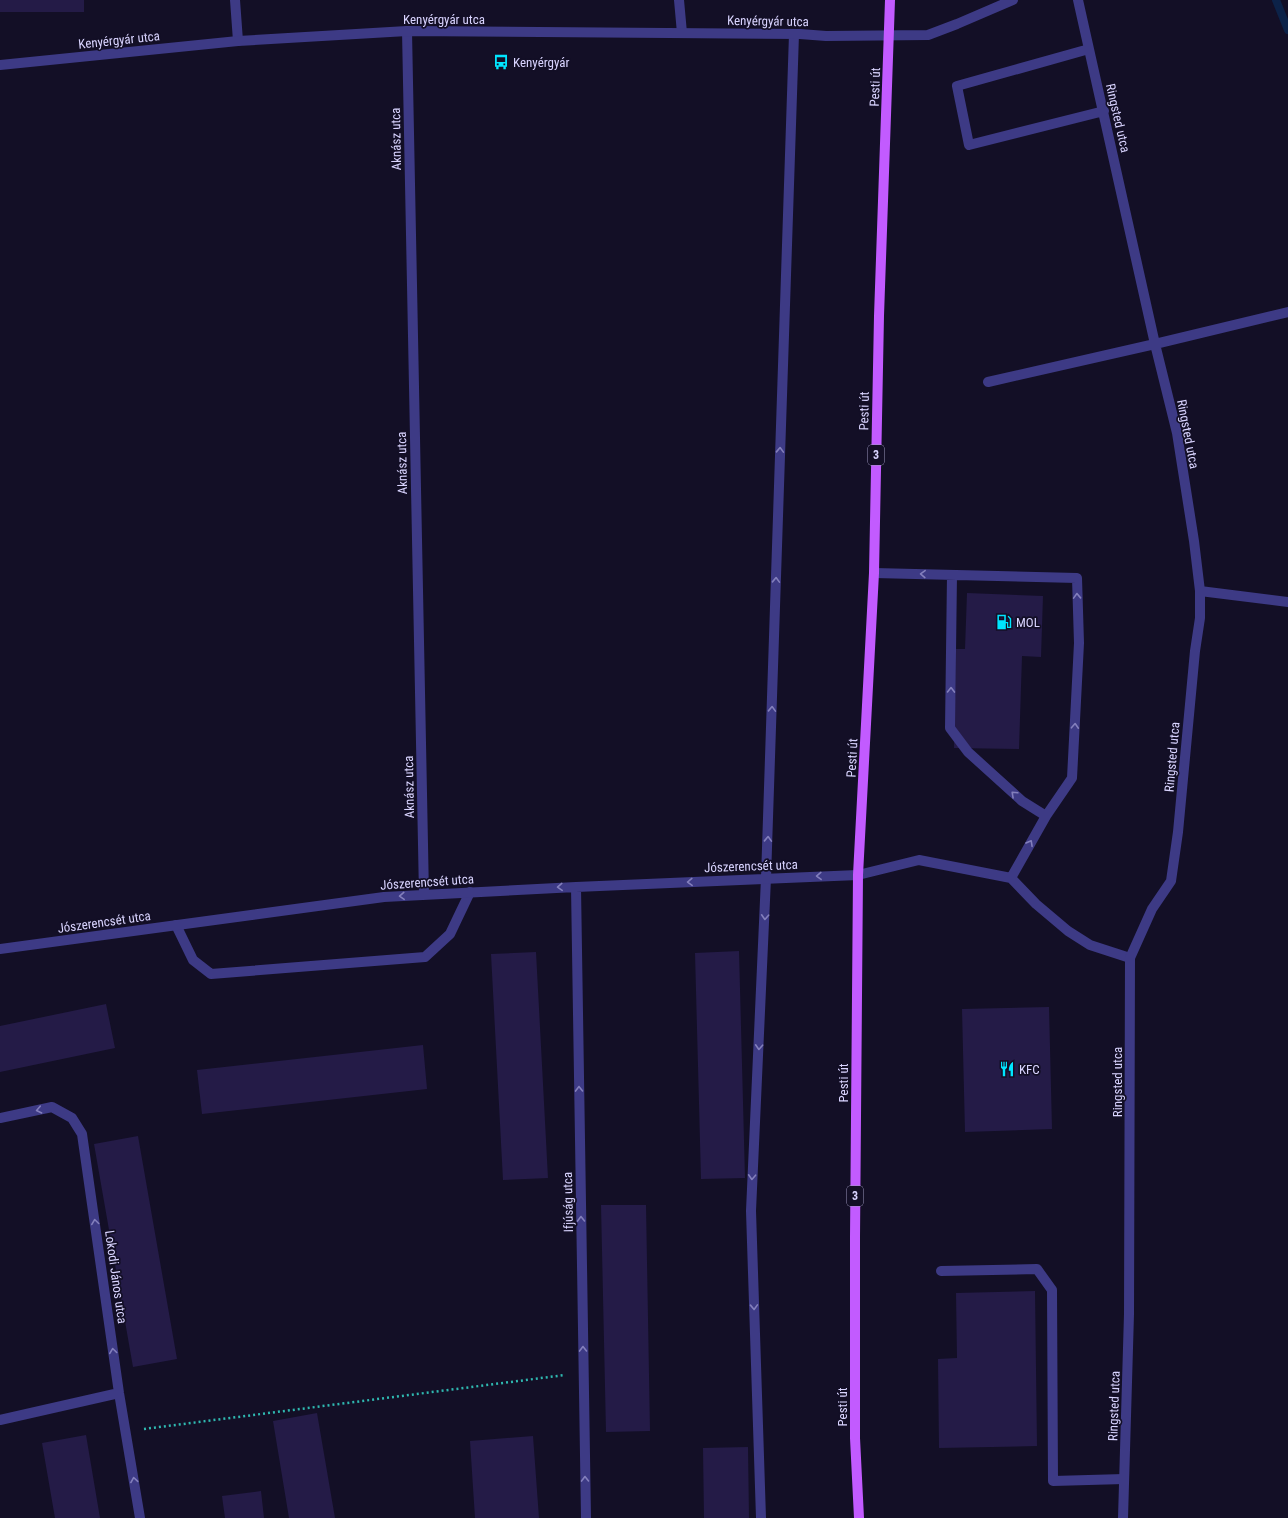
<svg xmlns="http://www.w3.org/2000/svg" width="1288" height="1518" viewBox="0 0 1288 1518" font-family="'Roboto Condensed',sans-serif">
<rect width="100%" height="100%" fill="#130f26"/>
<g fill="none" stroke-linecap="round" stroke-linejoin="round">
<path stroke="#0c2248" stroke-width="8" d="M1276 0 1288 30"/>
</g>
<path fill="#241b47" d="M0 0H84V12H0Z
M967 593 1043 596 1041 657 1022 656 1019 749 954 748 956 649H965Z
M739 951 745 1178 701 1179 695 953Z
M536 952 548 1178 503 1180 491 954Z
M106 1004 115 1048 0 1072V1026Z
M1049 1007 1052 1129 965 1132 962 1009Z
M423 1045 427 1089 202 1114 197 1070Z
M138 1136 177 1359 133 1367 94 1144Z
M601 1205H646L650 1431 606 1432Z
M1035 1291 1037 1446 939 1448 938 1359 957 1358 956 1293Z
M317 1413 335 1518H289L273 1421Z
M86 1435 100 1518H55L42 1443Z
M533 1436 539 1518H475L470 1441Z
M748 1447 749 1518H704L703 1448Z
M261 1491 264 1518H225L222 1496Z"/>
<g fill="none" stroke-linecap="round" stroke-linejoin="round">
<path stroke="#2fb8b0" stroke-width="2.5" stroke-dasharray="2 3" stroke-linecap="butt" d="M144 1429 565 1375"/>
<path stroke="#3d3a85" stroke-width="10" d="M235 0 238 41
M679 0 682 33
M874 573 1077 578 1079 643 1072 778 1046 816 1011 878
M952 575 950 728 968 752 1022 801 1046 816
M858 875 919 860 1011 878 1036 904 1068 931 1090 945 1130 958
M176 925 193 960 211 974 425 957 450 934 470 892
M0 1118 52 1107 72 1118 82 1134 119 1393 140 1518
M941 1271 1037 1269 1052 1290 1053 1481 1124 1479
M0 1420 119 1393
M761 1518 751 1211 766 878"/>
<path stroke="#3d3a85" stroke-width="10" d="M1078 0 1155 344 1177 433 1194 541 1200 591V618L1195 651 1178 832 1171 881 1152 909 1130 958 1129 1314 1123 1518
M407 31 424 895
M1089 49 957 86 969 145 1104 111
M988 382 1155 344 1288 312
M1200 591 1288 602
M766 878 794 34
M576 887 586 1518
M0 949 384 897 576 887 858 875"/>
<path stroke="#3d3a85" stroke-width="10" d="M0 65 238 41 407 31 800 34 826 36 928 35 957 24 1013 0"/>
<path stroke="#c25bff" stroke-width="10" d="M859 1518 855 1438V1238L858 875 874 573 879 316 890 0"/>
</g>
<defs><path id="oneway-chevron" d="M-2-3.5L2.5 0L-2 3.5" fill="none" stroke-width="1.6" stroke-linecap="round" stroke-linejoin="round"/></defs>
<g stroke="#837fbc">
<use href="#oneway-chevron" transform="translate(780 450) rotate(-88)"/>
<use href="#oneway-chevron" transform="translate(923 574) rotate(-178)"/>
<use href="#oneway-chevron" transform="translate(776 580) rotate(-88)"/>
<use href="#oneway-chevron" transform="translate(1077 596) rotate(-92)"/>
<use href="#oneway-chevron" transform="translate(951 690) rotate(-89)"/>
<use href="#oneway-chevron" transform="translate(772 709) rotate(-88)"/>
<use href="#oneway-chevron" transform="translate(1075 726) rotate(-87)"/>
<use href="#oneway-chevron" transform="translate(1014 794) rotate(-137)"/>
<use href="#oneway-chevron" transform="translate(768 839) rotate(-88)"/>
<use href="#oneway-chevron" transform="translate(1030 843) rotate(-61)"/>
<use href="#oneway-chevron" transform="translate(819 876) rotate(178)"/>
<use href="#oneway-chevron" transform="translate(690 882) rotate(178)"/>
<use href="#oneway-chevron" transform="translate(560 887) rotate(177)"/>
<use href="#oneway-chevron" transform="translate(402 896) rotate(177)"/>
<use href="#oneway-chevron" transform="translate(765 917) rotate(93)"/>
<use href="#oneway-chevron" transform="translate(759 1047) rotate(93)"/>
<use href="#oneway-chevron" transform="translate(579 1089) rotate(-91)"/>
<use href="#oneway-chevron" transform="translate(39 1110) rotate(168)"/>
<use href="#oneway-chevron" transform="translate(752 1177) rotate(93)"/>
<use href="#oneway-chevron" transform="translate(581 1219) rotate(-91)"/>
<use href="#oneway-chevron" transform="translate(95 1222) rotate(-98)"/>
<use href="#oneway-chevron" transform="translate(754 1307) rotate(88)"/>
<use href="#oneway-chevron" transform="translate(583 1349) rotate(-91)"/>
<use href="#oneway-chevron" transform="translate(113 1351) rotate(-98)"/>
<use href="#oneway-chevron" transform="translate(585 1479) rotate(-91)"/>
<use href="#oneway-chevron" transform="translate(134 1480) rotate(-99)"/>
</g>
<defs>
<g id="bus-bare" transform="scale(1.2)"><path d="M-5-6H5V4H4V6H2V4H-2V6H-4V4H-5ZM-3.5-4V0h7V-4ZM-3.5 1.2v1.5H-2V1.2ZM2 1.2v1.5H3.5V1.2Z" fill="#00e5ff" stroke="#130f26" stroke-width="2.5" paint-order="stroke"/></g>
<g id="fuel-bare" transform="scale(1.2)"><path d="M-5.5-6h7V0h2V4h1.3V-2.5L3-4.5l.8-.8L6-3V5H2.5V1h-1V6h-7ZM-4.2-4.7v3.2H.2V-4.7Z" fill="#00e5ff" stroke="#130f26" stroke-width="2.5" paint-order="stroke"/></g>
<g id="restaurant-bare" transform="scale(1.2)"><path d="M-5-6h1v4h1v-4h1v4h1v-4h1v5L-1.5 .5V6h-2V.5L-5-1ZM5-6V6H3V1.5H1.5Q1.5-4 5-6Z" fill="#00e5ff" stroke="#130f26" stroke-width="2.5" paint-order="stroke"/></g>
</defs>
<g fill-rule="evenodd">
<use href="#bus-bare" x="501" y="62"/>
<use href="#fuel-bare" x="1004" y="622"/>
<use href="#restaurant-bare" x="1007" y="1069"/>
</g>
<g text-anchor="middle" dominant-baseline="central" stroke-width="3.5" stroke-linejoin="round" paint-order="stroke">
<g fill="#130f26" stroke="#9e99be" stroke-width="1">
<rect x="868" y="445" width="16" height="20" rx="3"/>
<rect x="847" y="1186" width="16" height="20" rx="3"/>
</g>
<g font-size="12" font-weight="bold" fill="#d9d4ff">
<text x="876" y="455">3</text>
<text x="855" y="1196">3</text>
</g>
<g font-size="13" fill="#d9d4ff" stroke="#130f26">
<text x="444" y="19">Kenyérgyár utca</text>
<text transform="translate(768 21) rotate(1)">Kenyérgyár utca</text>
<text transform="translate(119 40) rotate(-6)">Kenyérgyár utca</text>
<text transform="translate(875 87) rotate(-88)">Pesti út</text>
<text transform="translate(1118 118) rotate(77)">Ringsted utca</text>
<text transform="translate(396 139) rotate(-91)">Aknász utca</text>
<text transform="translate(864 411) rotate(-89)">Pesti út</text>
<text transform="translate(1188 434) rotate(79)">Ringsted utca</text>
<text transform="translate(402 463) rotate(-91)">Aknász utca</text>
<text transform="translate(1172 757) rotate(-85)">Ringsted utca</text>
<text transform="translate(852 758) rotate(-87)">Pesti út</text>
<text transform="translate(409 787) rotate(-91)">Aknász utca</text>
<text transform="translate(751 866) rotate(-2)">Jószerencsét utca</text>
<text transform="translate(427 882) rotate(-4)">Jószerencsét utca</text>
<text transform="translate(104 922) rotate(-8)">Jószerencsét utca</text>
<text transform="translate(1117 1082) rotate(-90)">Ringsted utca</text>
<text transform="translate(843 1083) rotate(-90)">Pesti út</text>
<text transform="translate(568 1202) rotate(-91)">Ifjúság utca</text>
<text transform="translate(116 1277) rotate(82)">Lokodi János utca</text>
<text transform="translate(1114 1406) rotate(-88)">Ringsted utca</text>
<text transform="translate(842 1407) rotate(-90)">Pesti út</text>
</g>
<g font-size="13" fill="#d9d4ff" stroke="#130f26" text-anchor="start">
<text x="513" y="62">Kenyérgyár</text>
<text x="1016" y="622">MOL</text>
<text x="1019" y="1069">KFC</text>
</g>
</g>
</svg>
